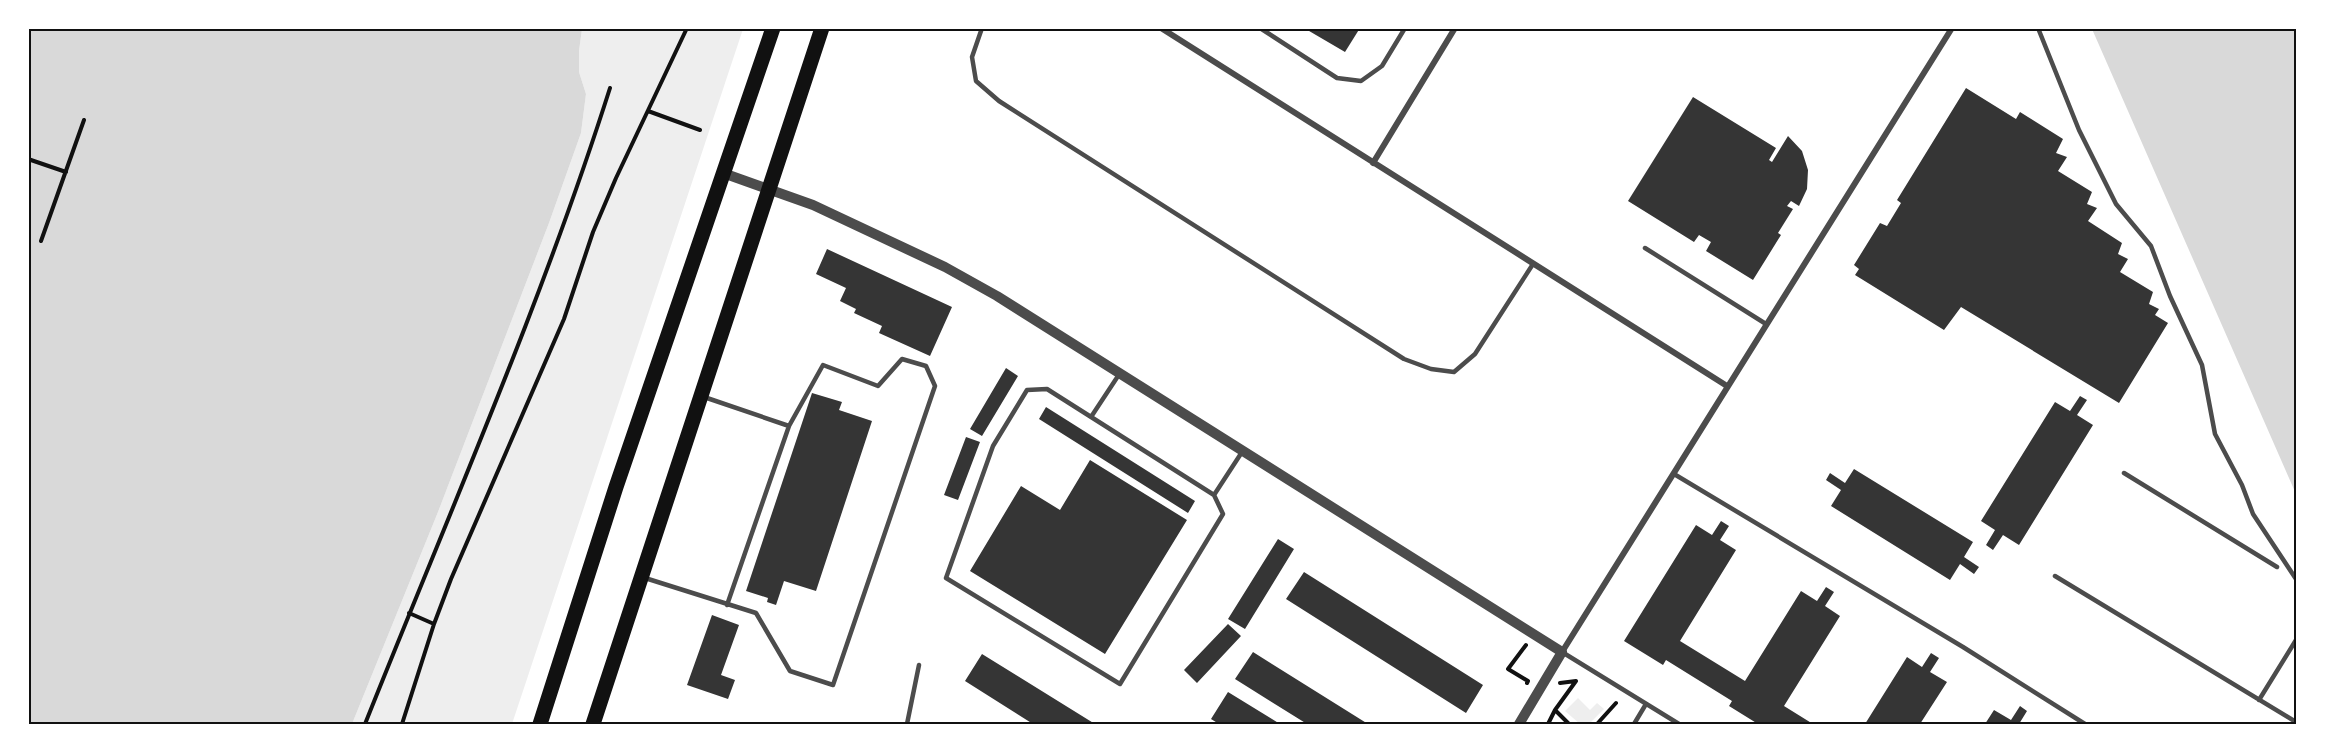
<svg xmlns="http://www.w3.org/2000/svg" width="2325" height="753" viewBox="0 0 2325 753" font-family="Poppins,sans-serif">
<rect width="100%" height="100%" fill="#fff"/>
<path fill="#eee" d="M582 29H743L512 724H352L438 512 549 223 581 133 586 94 579 72V51Z
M1578 698 1590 710 1597 703 1604 709 1589 724H1580L1565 711Z"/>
<path fill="#d9d9d9" d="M28 29H582L579 51V72L586 94 581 133 549 223 438 512 352 724H29Z
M2092 29H2296V494Z"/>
<path fill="#353535" d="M1304 28H1360L1345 52Z
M1966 88 2016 119 2020 112 2063 139 2056 153 2067 157 2058 171 2092 192 2087 204 2097 208 2088 221 2122 243 2118 254 2128 259 2120 272 2153 292 2149 304 2159 309 2155 315 2168 323 2119 403 1961 307 1944 330 1855 275 1859 269 1854 265 1880 223 1887 226 1901 203 1897 200Z
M1693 97 1776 148 1769 160 1772 162 1788 136 1802 151 1808 170 1807 189 1799 206 1791 201 1787 206 1793 209 1778 233 1781 235 1753 280 1706 251 1711 242 1699 235 1694 242 1628 201Z
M827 249 952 307 930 356 879 333 882 326 854 313 856 309 840 301 846 288 816 274Z
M1006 368 1018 376 982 436 970 429Z
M812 393 842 402 839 410 872 421 816 591 784 581 776 605 767 602 768 598 746 591Z
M2080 396 2087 400 2077 415 2093 425 2019 545 2003 535 1993 550 1986 545 1995 530 1981 521 2055 402 2070 411Z
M1046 407 1195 501 1188 513 1039 419Z
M966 437 980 442 958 500 944 495Z
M1090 460 1187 520 1105 654 970 571 1021 486 1060 510Z
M1854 469 1973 542 1964 557 1979 567 1974 574 1960 564 1950 580 1831 506 1841 490 1826 480 1830 473 1845 483Z
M1721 521 1729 526 1720 540 1736 550 1680 641 1745 681 1801 591 1817 601 1826 587 1834 592 1825 606 1840 616 1784 706 1813 724H1758L1729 706 1732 701 1666 660 1663 665 1624 641 1696 525 1712 535Z
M1278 539 1294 549 1245 629 1228 619Z
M1304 572 1483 685 1466 713 1286 599Z
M712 615 739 625 721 675 735 680 728 699 687 685Z
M1228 624 1241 636 1197 683 1184 670Z
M1253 652 1368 724H1307L1235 679Z
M1931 653 1939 658 1930 672 1947 682 1920 724H1865L1907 657 1922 667Z
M982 654 1095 724H1033L965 681Z
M1228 692 1280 724H1219L1211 719Z
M2020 706 2027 711 2019 724H1985L1994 710 2011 720Z"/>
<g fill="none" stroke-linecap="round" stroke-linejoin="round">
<path stroke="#111" stroke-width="4" d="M648 111 700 130
M28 159 66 172
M41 241 84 120
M409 613 434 624
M1526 645 1508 669 1528 681 1527 683
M1560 683 1576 681
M1555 710 1569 724
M365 724C449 513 541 305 610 88
M402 724 434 624 451 579 564 319 593 232 616 178 687 28
M1548 724 1555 710 1576 681
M1597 724 1616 703"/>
<path stroke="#4c4c4c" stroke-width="4.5" d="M982 28 972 57 976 81 999 101 1404 359 1431 369 1454 372 1475 354 1533 264
M1260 28 1337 78 1361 81 1382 66 1405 28
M2038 28 2079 130 2116 204 2151 246 2170 296 2202 365 2215 434 2242 485 2253 514 2296 579
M1645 248 1766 324
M1047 389 1214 495 1223 514 1120 684 946 578 993 446 1027 390Z
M1091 417 1120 373
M2124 473 2277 567
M1674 474 1963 647 2085 724
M1214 495 1242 452
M2055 576 2296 722
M645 578 756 613 790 671 833 685 935 386 926 366 902 359 878 386 823 365 789 426 704 397
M727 605 789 426
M1562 652 1679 724
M2259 700 2296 640
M907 724 919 665
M1634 724 1646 704"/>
<path stroke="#4c4c4c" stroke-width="6" d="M1161 28 1727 386
M1373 163 1455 28
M1562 652 1952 28"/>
<path stroke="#4c4c4c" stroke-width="10" d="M723 173 813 205 945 267 997 296 1562 652 1519 724"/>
<path stroke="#111" stroke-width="15" d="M540 724 616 487 773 28
M593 724 822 28"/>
</g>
<rect width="2325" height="753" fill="none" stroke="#ffffff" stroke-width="60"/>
<rect x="30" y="30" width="2265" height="693" fill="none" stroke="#111" stroke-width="2"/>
</svg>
